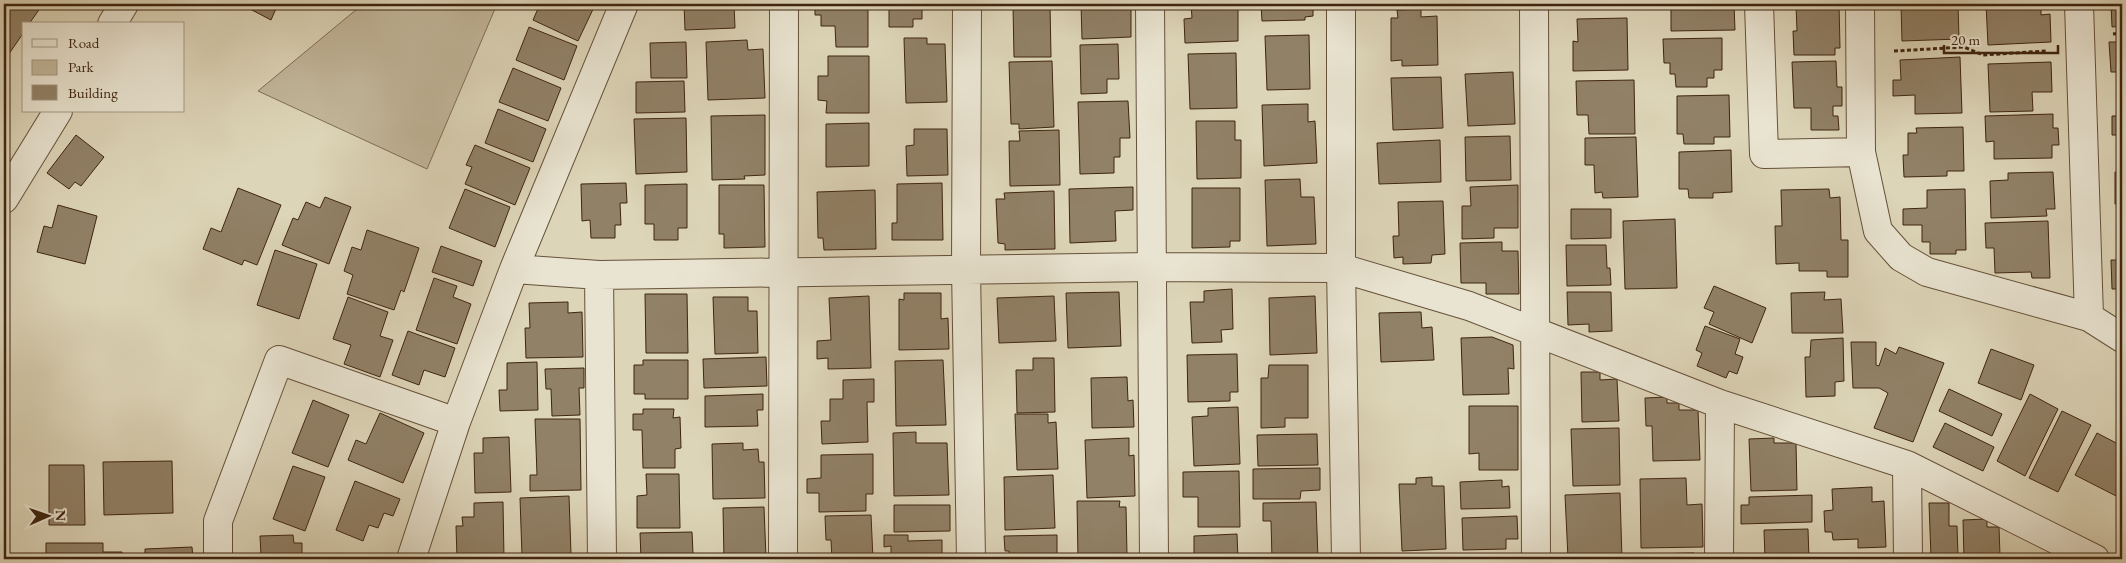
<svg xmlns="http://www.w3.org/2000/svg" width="2126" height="563" viewBox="0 0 2126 563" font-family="'EB Garamond',serif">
<rect width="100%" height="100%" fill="#ddd5b8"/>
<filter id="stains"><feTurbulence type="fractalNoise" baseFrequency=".004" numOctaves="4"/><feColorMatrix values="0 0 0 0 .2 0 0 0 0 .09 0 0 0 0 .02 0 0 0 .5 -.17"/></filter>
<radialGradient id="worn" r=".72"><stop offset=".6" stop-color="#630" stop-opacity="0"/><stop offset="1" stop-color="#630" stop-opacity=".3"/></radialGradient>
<path fill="#c2b79b" stroke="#806e56" d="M363 4H497L427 169 258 91Z"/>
<path fill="#918167" stroke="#3f2510" d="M4 4H43L29 24H24V32L4 61Z
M252 4H278L271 20 250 9Z
M540 4H592L595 5 578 41 533 20Z
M684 4H734L735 28 685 30Z
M815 4H868V47H836L835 26H821V15H815Z
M889 4H947V5L922 6V19H913V27H889Z
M1081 4H1131V37L1082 39Z
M1191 4H1238V41L1185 43 1184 19 1192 18Z
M1261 4H1313V16L1305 17V20L1262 21Z
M1561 4H1631V6L1561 8Z
M1671 4 1734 5 1735 30 1671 31Z
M1796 4H1839L1840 48H1835V55H1794L1793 31H1797Z
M1901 4H1958L1959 39 1902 41Z
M1986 4H2041V15L2050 14 2051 42 1988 45Z
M2111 4H2122V26L2112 27Z
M1050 5 1051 57H1014L1013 6Z
M1421 9V17L1437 16 1438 65 1402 66V60L1391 61V18H1398L1397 10Z
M1627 18 1628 70 1573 71V41L1578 42 1577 19Z
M529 27 577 46 564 80 516 60Z
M1309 35 1310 89 1267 90 1265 36Z
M904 38H927V44H945L947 102 906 103Z
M1722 38V70H1714V78H1707V87H1676L1675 74H1670V63H1664L1663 39Z
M747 40 748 50 763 49 765 98 708 100 706 42Z
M686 42 687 78H651L650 43Z
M2109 42H2122V105H2120L2119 72H2111Z
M1118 44 1119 79H1107V93L1081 94 1080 45Z
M1236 53 1237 108 1190 109 1188 54Z
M828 56H869V113H826L827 101 818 100V76H828Z
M1960 57 1962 113 1915 114V95L1893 96V80H1901L1900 60Z
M1052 61 1054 127 1019 129V124H1011L1009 62Z
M1836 61 1837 87H1842V106H1833V116H1838L1839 130H1811V108H1794L1792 62Z
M2051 62 2052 92H2032L2033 111 1990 112 1988 64Z
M513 68 561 88 548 121 499 102Z
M1513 72 1515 124 1468 126 1465 74Z
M1441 77 1443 128 1393 130 1391 78Z
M1634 80 1635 134H1589L1588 115H1577L1576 81Z
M684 81 685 112 636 113V82Z
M1729 95 1730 137H1714V144H1684L1683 134H1677V96Z
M1128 101 1130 138H1120V157H1114V173L1080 174 1078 102Z
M1308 104V122L1315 121 1317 163 1264 166 1262 105Z
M498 109 546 129 533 162 485 143Z
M2053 114V128H2058L2059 145H2052V158L1994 159V141L1986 142 1985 116Z
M765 115V175L744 176 745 179 712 180 711 116Z
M2112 116H2122V135H2112Z
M686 118 687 172 636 174 634 119Z
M1196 121H1235V140H1241V178L1197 179Z
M869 123V166L826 167V124Z
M1963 127 1964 171H1947V176L1904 177 1903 155H1908V133H1917L1916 128Z
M914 129H947L948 175 907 176 906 146 914 145Z
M1059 130 1060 185 1010 186 1009 141H1020L1019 131Z
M76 135 104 157 81 186 75 182 69 189 47 173Z
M1510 136 1511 180 1466 181 1465 137Z
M1636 137 1638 197 1603 198 1602 192 1595 193 1594 165H1585V138Z
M1440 140 1441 182 1379 184 1377 143Z
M475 145 530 168 515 205 465 184 472 167 466 165Z
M1731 150 1732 192 1713 193V198H1689L1688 189H1679V152Z
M2053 172 2055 209H2046L2047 216 1991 218 1990 181 2008 180V173Z
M2115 172H2122V205L2115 204Z
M1300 179 1301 197H1314L1316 244 1267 246 1265 180Z
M626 183 627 203H620L621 225H615V238H591L590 220 582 221 581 184Z
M942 183 943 240H892V223H897V184Z
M687 184V228H678V240H654V224H645V185Z
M719 185H764L765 247 724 248V234H719Z
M1518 185V228H1494V238L1462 239V206H1471L1470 187Z
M1133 187V210L1115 211 1116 241 1070 243 1069 189Z
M238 188 281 205 257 265 244 260 242 265 203 249 211 228 221 232Z
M1192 188H1240V241H1230V247L1192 248Z
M465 189 510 207 495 247 449 228Z
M1829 189 1830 198 1840 197 1841 240H1848V277H1827V271H1799V263L1776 264 1775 226H1782L1781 190Z
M1965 189 1966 250H1956V254H1930V242H1922V225H1903V209L1927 208V190Z
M875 190 876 249 824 250 823 238H818L817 192Z
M1054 191 1055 249 1005 250V244L998 243 996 199H1005L1004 193Z
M325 197 351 207 329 264 282 245 293 218 298 220 306 202 320 208Z
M1443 201 1445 254 1432 255 1431 263 1403 264V257L1394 258 1393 236H1399L1398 202Z
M58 205 97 216 85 264 37 252 44 226 52 228Z
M1571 209H1611V238L1571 239Z
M1675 219 1677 288 1625 289 1623 221Z
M2048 221 2050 278H2032L2031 272 1995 273 1994 248H1986L1985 223Z
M367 230 419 248 404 292 401 290 394 310 347 294 353 275 344 271 352 247 361 250Z
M1502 242V251H1518L1519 294H1486V283H1461L1460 243Z
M1566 245H1606L1607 268H1610L1611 285 1567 286Z
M441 246 482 261 473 286 432 272Z
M275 250 317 264 299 319 257 305Z
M2111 260H2122V289H2112Z
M434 278 457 286 453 297 471 304 457 344 416 330Z
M1714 286 1766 308 1752 343 1709 324 1714 312 1704 308Z
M1232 289 1233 329 1221 330 1222 342 1192 343 1190 302H1204V291Z
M1119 292 1121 346 1068 348 1066 293Z
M1567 292H1611L1612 331 1589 332V324L1568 325Z
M1825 292 1824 300 1841 299 1843 333H1792L1791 293Z
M904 293H941V319L948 318 949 349 899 350V299L904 300Z
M645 294H687L688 353H646Z
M869 296 871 368 828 369V358L817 359V341L831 340 829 298Z
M1054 296 1056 341 999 343 997 298Z
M1315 296 1317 353 1270 355 1269 298Z
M348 297 388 312 380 336 393 340 380 377 344 364 351 345 333 339Z
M713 297H748V311H757L758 353 715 354Z
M568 302V313L582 312 583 357 526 358 525 328H530L529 303Z
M1421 312 1422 328 1432 327 1434 360 1381 362 1379 313Z
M1705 326 1740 339 1735 354 1743 357 1737 374 1729 371 1726 378 1697 366 1702 353 1696 350Z
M408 331 455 348 445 377 424 370 419 385 392 375Z
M1492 337 1513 345 1514 369 1508 368 1509 394 1463 395 1461 338Z
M1843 338 1844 381 1835 382V396L1806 397 1805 357H1810L1811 340Z
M1851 342H1876V365L1879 366 1885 348 1896 354 1899 347 1944 363 1913 442 1874 428 1888 393 1879 388H1853Z
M1991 349 2034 365 2021 400 1978 383Z
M1237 354 1238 392H1230V401L1188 402 1187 355Z
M766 357 767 386 704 388 703 359Z
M1033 358H1054L1055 412 1017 413 1016 370H1033Z
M643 360H688V399H645V394H634V365H643Z
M943 360 946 425 896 426 895 361Z
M537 362 538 410 500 411 499 390H507V363Z
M1269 365H1308V418H1285V427L1261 428V378H1268Z
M584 368V388H579L580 415 552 416 551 389H546L545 369Z
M1581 372H1600V380L1617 379 1619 421 1582 422Z
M1127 377 1128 401 1133 400 1134 427 1092 428 1091 378Z
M874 379V402H867L868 442 822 444 821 421H830V399H843V380Z
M1949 389 2002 414 1992 436 1939 411Z
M763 394V410H757L758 426 705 427V396Z
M2030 394 2058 409 2025 476 1997 461Z
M1667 397V403H1679V410H1698L1700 460 1653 461 1652 426H1646L1645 398Z
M313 400 349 415 328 467 292 453Z
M1469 406H1518V470H1479V453L1469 454Z
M1238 407 1240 464 1194 466 1192 417 1208 416V408Z
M643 409H674L673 418 680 417 681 448 675 449V468H643L642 430H633V414H643Z
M2062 411 2091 425 2058 492 2029 478Z
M380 413 424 433 403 483 348 460 356 440 366 444Z
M1015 414H1048V423L1056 422 1058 469 1017 470Z
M535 419H580L581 490 530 491V475H537Z
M1945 423 1994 447 1983 471 1933 447Z
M1619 428 1620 485 1573 486 1571 429Z
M916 432V443H947L949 495 894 496 893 433Z
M2097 433 2122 446V499L2075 475Z
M1317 434 1318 465 1258 466 1257 435Z
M509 437 511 492 475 493 474 453H483V438Z
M1129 438V456L1134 455 1135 496 1087 498 1085 440Z
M1774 438V443H1796L1797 490 1751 491 1749 439Z
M743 443V450L758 449 759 462H764L765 498 713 499 712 444Z
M873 454V494H866V511L819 512V493H807V479L821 478V455Z
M172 461 173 513 104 515 103 462Z
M49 465H84L85 525H49Z
M293 466 325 477 305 531 273 519Z
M1320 468V490L1301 491 1300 499H1253V469Z
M1239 471 1240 527H1198V497H1183V472Z
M646 474H679L680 528H637V496L647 495Z
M1053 475 1055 528 1005 530 1004 477Z
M1432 477V486H1444L1446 549 1402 551 1399 484H1416V478Z
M1686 478 1687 505 1702 504 1703 547 1641 548 1640 479Z
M1502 480V487L1509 486 1510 508 1461 509 1460 482Z
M355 481 400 499 393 516 384 513 378 528 369 525 363 541 336 530Z
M1872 487V502L1884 501 1886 547 1858 548V539L1833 540 1832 532H1825L1824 511 1833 510 1832 489Z
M1620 493 1622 559 1568 558 1565 495Z
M1812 495V522L1741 524V505H1749V497Z
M569 496 571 554 522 556 520 498Z
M1077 501H1120L1119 507H1126L1127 555H1118V559H1078Z
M503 502 504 559H457L456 526H463L462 517H474V503Z
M1316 502 1318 559H1272L1271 521H1263V503Z
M1929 503H1949V526H1957L1958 556 1931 557Z
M894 505H950V531L894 532Z
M764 507 766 558 724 559 723 508Z
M871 515 873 559H832L831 540H826L825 516Z
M1517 516 1518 539H1506V549L1463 550 1462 518Z
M1987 519V527H1999L2000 556 1964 558 1963 520Z
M1808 529 1809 559H1765L1764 530Z
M692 532 693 554H688V559H641L640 533Z
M1237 534 1238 559H1194V536Z
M293 535 294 543H302V559H251V555H261L260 536Z
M884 535H908V541L942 540V559H891V546L884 547Z
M1057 535V559H1010L1009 551H1005L1004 536Z
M46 543H103V552H122V559H46Z
M192 547 193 559H145V549Z
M1694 553V559H1645V554Z
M360 554V559H323L322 555Z
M1855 555 1856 559H1825V556Z
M1501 556V559H1451V557Z"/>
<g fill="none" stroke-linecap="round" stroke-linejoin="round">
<g stroke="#66513a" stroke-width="30">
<path id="minor" d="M967 4 966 269 971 559
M1150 4 1154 559
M1341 4V268L1346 559
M1534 4 1536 559
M1759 4 1764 154 1861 152
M1860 4 1861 152 1878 231 1901 257 1927 272 2089 317 2122 338
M2079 4 2089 317
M112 24 124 4
M4 199 58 111
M514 269 599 275 1151 267 1341 268 1469 306 1720 404 1907 465 1908 559
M599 275 602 559
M1907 465 2095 559
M218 559V521L279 360 456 422
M411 559 456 422 514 269 624 4
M783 559 784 4
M1719 559 1720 404"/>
</g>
<path stroke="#3f2510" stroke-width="3" stroke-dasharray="4 2.5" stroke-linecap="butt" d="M2113 34 2122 33
M1894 51 1964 47 1983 55 2046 51"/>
<use href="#minor" stroke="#e9e4d1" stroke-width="28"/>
</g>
<rect width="2126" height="563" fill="none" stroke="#ddd5b8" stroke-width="20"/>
<rect x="5" y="5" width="2116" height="553" fill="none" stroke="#3f2510" stroke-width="2.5"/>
<rect x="10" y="10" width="2106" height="543" fill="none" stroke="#3f2510"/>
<rect x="22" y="22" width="162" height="90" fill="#e9e4d1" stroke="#a59884"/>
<rect x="32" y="39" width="25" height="8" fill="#e9e4d1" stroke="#a59884"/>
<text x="68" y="48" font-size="15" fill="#3f2510">Road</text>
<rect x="32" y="60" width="25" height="15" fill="#c2b79b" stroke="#a59884"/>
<text x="68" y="72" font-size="15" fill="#3f2510">Park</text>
<rect x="32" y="85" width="25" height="15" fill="#918167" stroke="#a59884"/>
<text x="68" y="98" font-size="15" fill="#3f2510">Building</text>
<g transform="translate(48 516) rotate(88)" stroke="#e9e4d1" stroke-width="4" paint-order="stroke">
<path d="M0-4L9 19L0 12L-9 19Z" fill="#3f2510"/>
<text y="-8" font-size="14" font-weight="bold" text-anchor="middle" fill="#3f2510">N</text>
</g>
<path d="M1944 45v8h114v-8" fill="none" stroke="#3f2510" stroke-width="2.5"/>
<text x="1951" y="45" font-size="15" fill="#3f2510" stroke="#e9e4d1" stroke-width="4" paint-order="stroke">20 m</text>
<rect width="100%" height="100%" filter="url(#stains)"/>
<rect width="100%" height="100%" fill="url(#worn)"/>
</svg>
